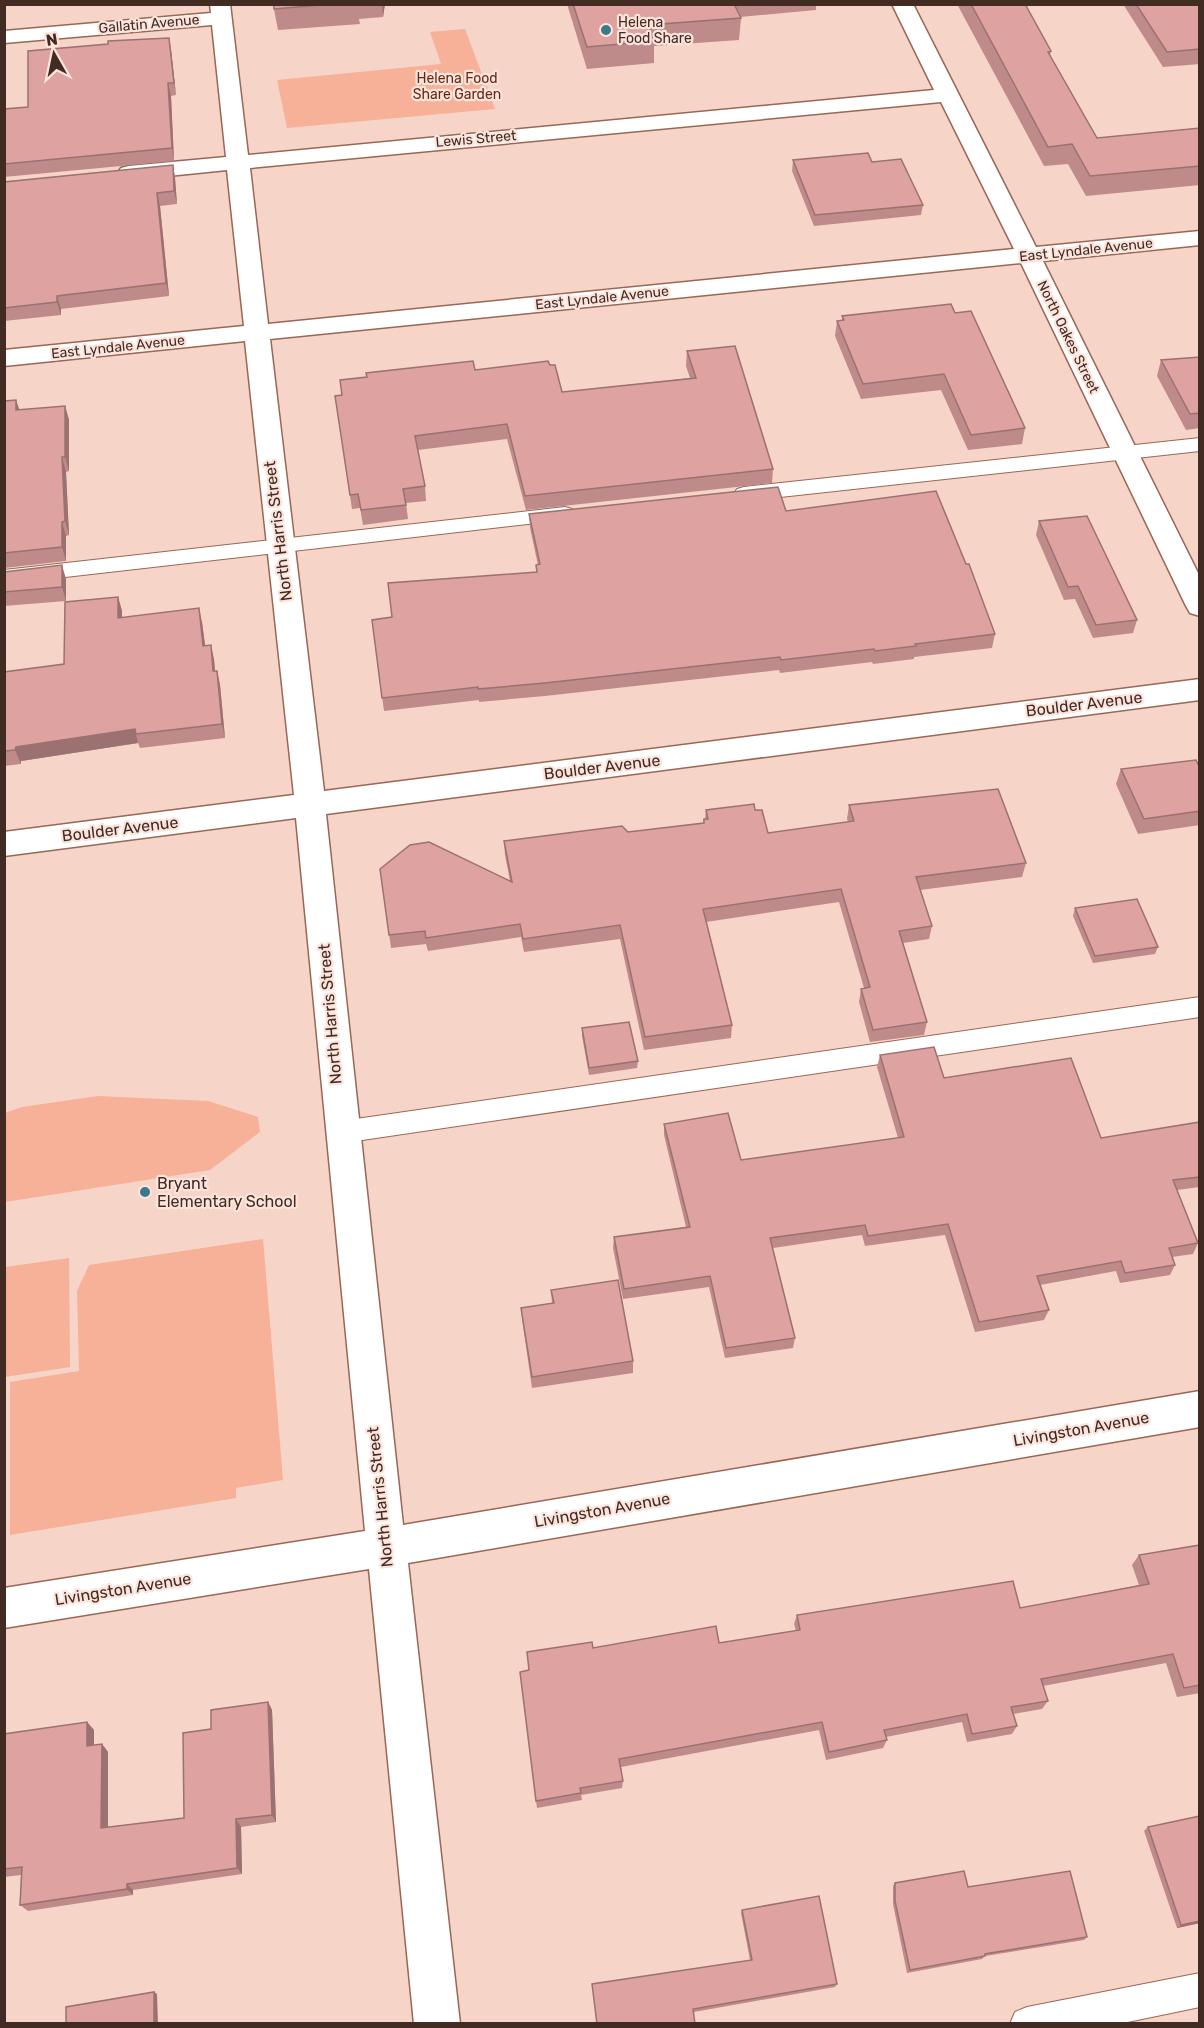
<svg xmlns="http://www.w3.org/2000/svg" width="1204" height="2028" viewBox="0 0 1204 2028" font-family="Rubik,sans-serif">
<rect width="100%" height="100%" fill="#f7d4c8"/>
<path fill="#f6b198" d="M465 29 495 109 287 128 277 80 441 64 430 32Z
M98 1096 208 1101 258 1117 260 1132 210 1170 5 1202V1113L22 1107Z
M263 1239 283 1480 236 1488V1498L10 1535V1382L79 1371 77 1291 89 1265Z
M69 1258 70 1367 5 1377V1267Z"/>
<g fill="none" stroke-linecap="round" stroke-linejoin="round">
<g stroke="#996755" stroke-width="2">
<path id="lane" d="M1200 438V451L744 501 737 499 734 494 737 489 744 487Z
M565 507 572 509 575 514 572 519 4 584V570Z
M1200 997V1017L342 1143 333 1140 329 1132 333 1124 342 1121Z
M1200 1973V2007L1118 2024H1010L1015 2012 1027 2007Z"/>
</g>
<g stroke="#996755" stroke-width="3">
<path id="street" d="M210 4H230L248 155 934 90 892 4H913L1036 247 1200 231V245L1043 261 1200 577V616L1190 613 1186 606 1021 263 270 339 324 791 1200 679V700L326 814 403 1525 1200 1391V1427L408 1563 460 2024H414L369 1569 4 1628V1588L365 1531 296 818 4 856V832L294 795 245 341 4 366V350L244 326 227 170 129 180 121 178 118 173 121 168 129 166 226 157 212 25 4 43V31L211 13ZM941 102 1014 249 268 324 250 168Z"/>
</g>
<use href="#lane" fill="#fff" fill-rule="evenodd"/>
<use href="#street" fill="#fff" fill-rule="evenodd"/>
</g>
<path fill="#bf8b8a" d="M273 4H385L383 17 359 19 360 24 278 30Z
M567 4H816V10L740 17 741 18 739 40 654 46V63L587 69Z
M957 4H1025L1051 51 1050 56 1097 138 1200 128V185L1086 196 1068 164 1044 166Z
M1123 4H1200V64L1163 67Z
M171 50 176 95 171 96 174 161 4 177V109L28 107Z
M793 160 872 162 923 205 921 215 814 226 792 171Z
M173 165 175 178 177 204 160 206 169 296 61 309V315L4 321V182Z
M955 313 1025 428 1022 444 968 450 941 390 861 399 835 336 837 321 842 320V316Z
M687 351 773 469 772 483 526 510 507 439 418 450 425 486 426 501 406 503 408 519 363 525 360 508 352 509 335 396 475 370 562 392 690 378 686 366Z
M1200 357V428L1186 430 1157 376 1161 360Z
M4 401 19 410 65 406 69 420V471L66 472 69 535 66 536V561L4 568Z
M786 511 995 634 992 648 914 657V659L873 664 872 662 780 673 779 670 545 696 479 702V700L384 711 372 620 392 617 536 572V565H538L530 528 529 514Z
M1039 521 1137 620 1133 633 1093 638 1075 599 1064 600 1036 535Z
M4 572 66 579V601L4 606Z
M118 597 122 611V618L202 622 205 645 214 659 215 671H217L220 685 225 738 140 748 138 743 21 761V764L4 766V672L64 664Z
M1200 768V825L1138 834 1116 784 1121 769Z
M849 805 1026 863 1022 877 920 890 932 926 929 939 903 943 927 1022 924 1035 870 1042 859 1002 861 989 864 988 839 902 706 922 732 1025 731 1038 644 1050 620 939 524 952 521 937 428 951 426 944 391 948 380 869 510 881 505 855 504 841 628 832 703 823 704 819H705L706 810H755L768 833 848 822 847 819Z
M1075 908 1158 947 1155 954 1093 963 1073 916Z
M582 1028 638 1061 637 1068 589 1075 582 1036Z
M880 1055 944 1078 1101 1138 1200 1122V1187L1177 1190 1198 1243 1193 1254 1172 1257 1175 1265 1170 1275 1120 1283 1116 1271 1040 1285 1049 1310 1044 1320 975 1332 945 1235 865 1246 862 1235 773 1248 795 1338 793 1348 725 1358 709 1287 623 1299 613 1248 614 1237 686 1227 664 1135V1124L741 1160 898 1138 877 1067Z
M551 1290 633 1361V1373L532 1388 522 1319 521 1308 552 1303Z
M1200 1545V1693L1177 1697 1166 1663 1043 1686 1048 1701 1042 1709 1013 1714 1017 1726 1012 1734 967 1742 962 1722 886 1737 887 1740 883 1748 826 1760 819 1730 621 1767 623 1781 622 1788 581 1795 582 1800 537 1808 520 1672 529 1670 593 1648 719 1643 796 1631 794 1624 797 1615 1020 1608 1139 1585 1132 1565 1139 1555Z
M268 1702 272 1710 276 1822 241 1827 242 1874 133 1890V1895L28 1911 20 1905 21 1875 4 1877V1734L87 1722 94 1730V1745L102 1744 108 1752V1827L184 1818 211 1729Z
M1148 1827 1200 1923 1177 1928 1144 1831Z
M895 1883 968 1887 1087 1937 1084 1940 985 1956 982 1959 907 1973 893 1904V1886Z
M742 1910 837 1984 835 1987 694 2012 592 1984 750 1960 741 1913Z"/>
<path fill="#9b7171" d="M382 4H385L383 17Z
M169 38 171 50 176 95 174 83Z
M168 83 171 96 174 161 172 148Z
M173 165 175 178 177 204 174 191Z
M157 193 160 206 169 296 166 283Z
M57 296 61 309V315L57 302Z
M16 400 21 414 16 410Z
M65 406 69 420V471L65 457Z
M62 457 66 472 69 535 65 521Z
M62 522 66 536V561L62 547Z
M62 565 66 579V601L62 587Z
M118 597 122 611V633L118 618Z
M199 608 202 622 207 660 203 646Z
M211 645 214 659 216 686 213 671Z
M217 671 220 685 225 738 222 724Z
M135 729 136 734 138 743 21 761V764L15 750 16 747Z
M268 1702 272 1710 276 1822 272 1815Z
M87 1722 94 1730V1754L87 1746Z
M102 1744 108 1752V1835L101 1828Z
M236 1819 241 1827 242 1874 237 1868Z
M127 1884 133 1890V1895L127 1889Z
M1200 1921V1923L1177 1928 1181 1925Z
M154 1992 157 1994 158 2024H154Z"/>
<path fill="#dea2a1" stroke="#9b7171" stroke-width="1.5" d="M274 4H332L274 9Z
M573 4H734L741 18 648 25 654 41 587 47Z
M971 4H1025L1051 51 1048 52 1097 138 1200 128V166L1090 176 1072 144 1048 147Z
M1136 4H1200V49L1167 52Z
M169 38 174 83H168L172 148 4 164V109L28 107V51L108 44V41Z
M868 153 872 162 901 159 923 205 815 215 793 160Z
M173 165 174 191 157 193 166 283 57 296V302L4 308V182Z
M951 304 955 313 971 311 1025 428 971 435 944 374 863 384 837 321 844 320 842 316Z
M735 346 773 469 525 496 507 424 415 436 425 486 403 489 406 505 361 510 358 494 350 495 335 396 342 395 340 380 367 377 366 373 473 361 475 370 548 361 550 365H555L562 392 696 378 687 351Z
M1200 357V413L1190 414 1161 360Z
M16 400V410L65 406V457H62L65 521 62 522V547L4 553V401Z
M778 487 786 511 936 491 966 564H969L995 634 915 644 916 646 875 651 874 649 781 660 780 657 545 683 478 689V687L382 698 372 620 392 617 388 583 537 572 536 565 540 564 529 514Z
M1087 516 1137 620 1096 625 1078 586 1068 587 1039 521Z
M62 565V587L4 592V572Z
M118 597V618L199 608 203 646 211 645 213 671H217L222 724 136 734 135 729 16 747 15 750 4 751V672L64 664 65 602Z
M1196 760 1200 768V811L1144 819 1121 769Z
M998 789 1026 863 916 877 932 926 899 931 927 1022 873 1030 861 989 870 987 841 889 703 909 732 1025 645 1037 620 925 523 939 520 924 426 938 425 931 389 935 380 869 410 845 429 842 512 882 504 841 622 826 628 832 704 823V819H708L706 810 754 804 755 810H762L768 833 854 821 849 805Z
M1137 899 1158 947 1095 956 1075 908Z
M629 1022 638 1061 589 1068 582 1028Z
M934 1047 944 1078 1071 1058 1101 1138 1200 1122V1177L1173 1180 1198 1243 1169 1248 1175 1265 1125 1273 1121 1261 1037 1276 1049 1310 979 1322 948 1224 868 1236 865 1225 770 1238 795 1338 726 1348 710 1276 624 1289 614 1237 690 1227 664 1124 728 1113 741 1160 904 1137 880 1055Z
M618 1280 633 1361 532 1377 521 1308 554 1303 551 1290Z
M1200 1545V1685L1184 1688 1173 1654 1041 1679 1048 1701 1011 1707 1017 1726 972 1734 967 1714 884 1730 887 1740 829 1752 822 1722 619 1759 623 1781 580 1788 581 1793 536 1801 520 1672 529 1670 527 1652 592 1642 593 1648 716 1626 719 1643 800 1630 797 1615 1013 1581 1020 1608 1149 1584 1139 1555Z
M268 1702 272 1815 236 1819 237 1868 127 1884V1889L20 1905 22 1867 4 1869V1734L87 1722V1746L102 1744 101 1828 184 1818 183 1733 211 1729V1710Z
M1200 1816V1921L1181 1925 1148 1827Z
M964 1871 968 1887 1070 1871 1087 1937 985 1954V1956L910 1970 895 1901V1883Z
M819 1896 837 1984 693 2009 695 2024H597L592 1984 752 1960 742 1910Z
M154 1992V2024H66V2007Z"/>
<g fill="#39798c" stroke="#fce4dc" stroke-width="2">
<circle cx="606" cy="30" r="6"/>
<circle cx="145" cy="1192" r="6"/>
</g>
<g text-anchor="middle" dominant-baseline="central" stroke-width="4.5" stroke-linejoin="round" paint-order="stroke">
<g font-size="14" fill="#412b23" stroke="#fce4dc" text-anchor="start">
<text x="618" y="22">Helena<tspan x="618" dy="16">Food Share</tspan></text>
</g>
<g font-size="14" fill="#412b23" stroke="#fce4dc">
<text transform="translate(149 24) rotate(-5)">Gallatin Avenue</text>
<text transform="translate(476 139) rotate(-5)">Lewis Street</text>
<text transform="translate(1086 250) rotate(-6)">East Lyndale Avenue</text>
<text transform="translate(602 298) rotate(-6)">East Lyndale Avenue</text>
<text transform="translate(1068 337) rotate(64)">North Oakes Street</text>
<text transform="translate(118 347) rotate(-6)">East Lyndale Avenue</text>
</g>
<g font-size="14" fill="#652a14" stroke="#fce4dc">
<text x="457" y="78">Helena Food<tspan x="457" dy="16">Share Garden</tspan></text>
</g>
<g font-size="16" fill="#412b23" stroke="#fce4dc">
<text transform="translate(278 531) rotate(-97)">North Harris Street</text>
<text transform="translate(1084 704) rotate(-7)">Boulder Avenue</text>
<text transform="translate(602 767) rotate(-7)">Boulder Avenue</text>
<text transform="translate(120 829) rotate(-7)">Boulder Avenue</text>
<text transform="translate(330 1014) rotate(-95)">North Harris Street</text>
<text transform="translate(1081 1429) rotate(-10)">Livingston Avenue</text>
<text transform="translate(380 1497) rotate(-96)">North Harris Street</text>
<text transform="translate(602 1510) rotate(-10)">Livingston Avenue</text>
<text transform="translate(123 1589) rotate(-9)">Livingston Avenue</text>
</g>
<g font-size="16" fill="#412b23" stroke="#fce4dc" text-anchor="start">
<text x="157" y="1183">Bryant<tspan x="157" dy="18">Elementary School</tspan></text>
</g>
</g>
<rect width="1204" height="2028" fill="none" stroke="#412b23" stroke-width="12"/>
<g transform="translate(54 54) rotate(351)" stroke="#fce4dc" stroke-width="4.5" paint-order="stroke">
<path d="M0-4.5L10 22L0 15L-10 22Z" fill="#412b23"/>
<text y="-9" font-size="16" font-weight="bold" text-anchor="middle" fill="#412b23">N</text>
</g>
</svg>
